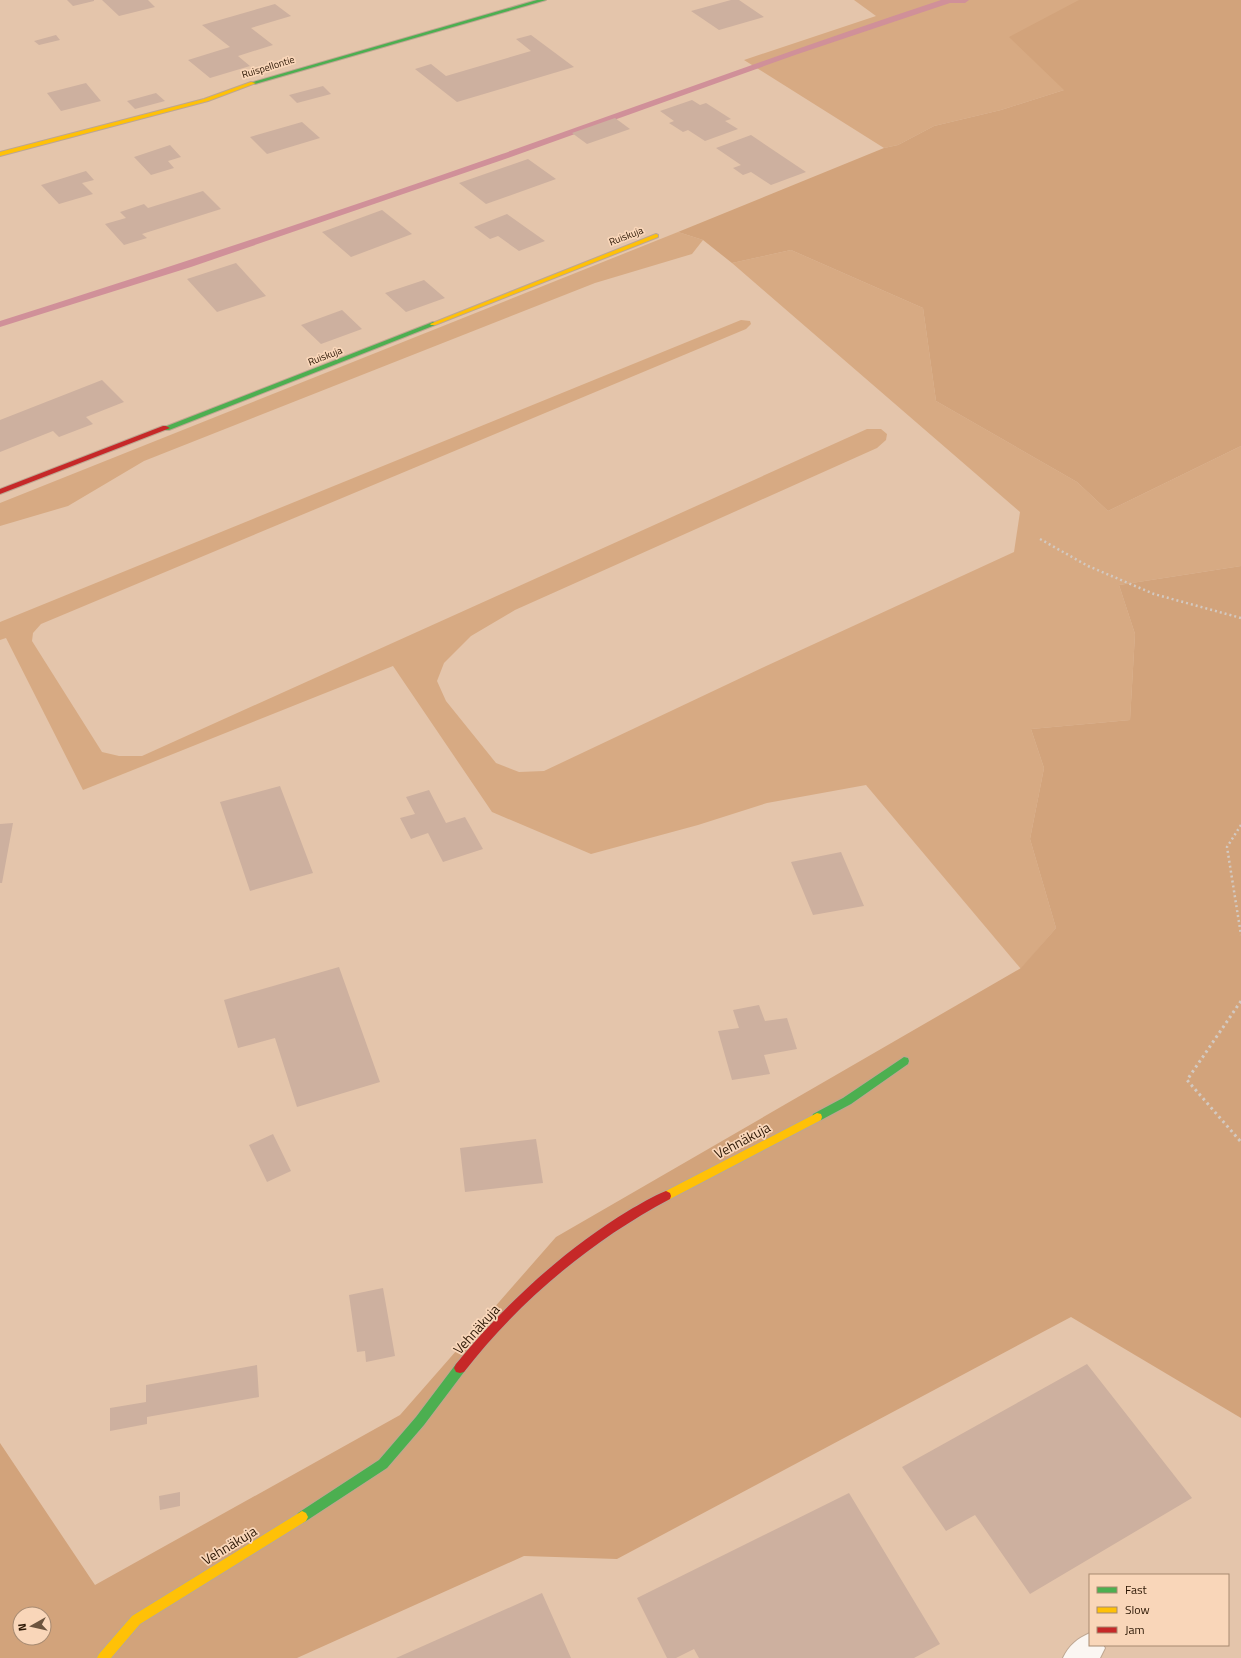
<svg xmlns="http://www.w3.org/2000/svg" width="1241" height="1658" viewBox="0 0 1241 1658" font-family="'Titillium Web',sans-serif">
<rect width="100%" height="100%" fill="#e4c5ab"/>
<path fill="#d7aa83" d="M854 0H1241L1064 90 1001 110 934 126 898 145 884 148 744 60 876 16Z
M678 232 703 240 692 254 595 283 144 461 68 506 0 526V503Z
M791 250 923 308 936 401 1077 482 1108 511 1241 446V566L1119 585 1135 634 1130 720 1031 729 1044 768 1030 839 1056 928 1021 969 866 785 767 803 698 825 591 854 492 812 393 666 83 790 6 638 0 640V622L741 320 750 321 751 324 746 329 41 624 33 633 32 641 102 752 119 756H142L867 429H881L887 434 886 440 877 448 515 610 471 636 444 663 437 681 446 701 496 763 519 772 544 771 764 667 1014 552 1020 512 732 263Z"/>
<path fill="#d2a37b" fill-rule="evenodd" d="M1079 0H1241V446L1108 511 1077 482 936 401 923 308 791 250 732 263 703 240 678 232 884 148 898 145 934 126 1001 110 1064 90 1009 37Z
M1241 566V1418L1071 1317 617 1559 524 1556 297 1658H0V1443L95 1585 400 1415 556 1237 1021 968 1056 928 1030 839 1044 768 1031 729 1130 720 1135 634 1119 585ZM20 1614H44V1638H20Z"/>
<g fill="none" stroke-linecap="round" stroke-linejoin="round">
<path fill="#d09099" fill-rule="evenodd" d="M941 0H969L965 3H950L795 55 508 158 191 267 0 327V321C168 268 336 212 502 154 648 102 794 49 941 0Z"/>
</g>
<path fill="#cdb09f" d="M67 0H94V1L73 6Z
M102 0H148L155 7 119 16Z
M731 0H739L764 17 719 30 691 11Z
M275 4 291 16 251 28 273 45 238 56 250 66 210 78 188 60 230 47 202 25Z
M56 35 60 40 39 45 34 41Z
M531 35 574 67 457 102 415 69 431 64 446 76 531 51 516 39Z
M86 83 101 101 61 111 47 93Z
M323 86 331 94 297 103 289 95Z
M156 93 165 101 135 109 127 101Z
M692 100 700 105 706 103 731 119 725 121 738 129 705 141 688 130 683 132 669 123 674 121 660 111Z
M615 118 630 129 587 144 572 133Z
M302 122 320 138 267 154 250 137Z
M751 135 806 172 771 185 751 172 743 175 733 168 741 165 716 148Z
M170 145 181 157 168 161 174 168 151 175 134 157Z
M528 159 556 179 486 204 459 183Z
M86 171 94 180 82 183 93 194 59 204 41 185Z
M203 191 221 209 142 234 147 238 124 245 105 224 126 218 120 212 144 204 148 208Z
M382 210 412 234 351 257 322 232Z
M507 214 545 241 519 251 498 236 490 239 474 227Z
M236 263 266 296 217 312 187 279Z
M424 280 445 298 406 312 385 293Z
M342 310 362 329 321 344 301 325Z
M102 380 124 402 86 417 93 424 59 437 53 431 0 452V420Z
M280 786 313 873 250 891 220 802Z
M429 790 446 823 465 817 483 849 443 862 428 833 411 839 400 818 415 814 406 797Z
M13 823 2 883H0V824Z
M841 852 864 906 813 915 791 862Z
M339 967 380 1082 297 1107 275 1038 238 1048 224 1000Z
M759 1005 765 1021 787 1018 797 1049 764 1055 770 1074 732 1080 718 1031 739 1028 733 1010Z
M273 1134 291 1171 267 1182 249 1145Z
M536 1139 543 1183 465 1192 460 1148Z
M383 1288 395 1356 366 1362 365 1351 357 1352 349 1295Z
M1087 1364 1192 1498 1030 1594 975 1515 946 1531 902 1467Z
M257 1365 259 1397 147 1417V1424L110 1431V1408L146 1402V1385Z
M180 1492V1506L160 1510 159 1496Z
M849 1493 940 1644 914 1658H699L694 1649 676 1658H667L637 1598Z
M542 1593 571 1658H396Z"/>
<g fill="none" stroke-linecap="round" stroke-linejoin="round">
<g stroke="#bea691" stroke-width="2">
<path id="lane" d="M1090 1633V1645H1103L1105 1648 1100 1658H1063C1069 1645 1077 1639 1090 1633Z"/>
</g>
<g stroke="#bea691" stroke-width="2">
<path id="fast" d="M537 0H546L255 84 250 83Z
M433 322 435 323V325L169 430H166L162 428Z
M904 1057 908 1058 909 1061 908 1064 851 1104 821 1120 817 1121 813 1120 812 1117 813 1114 843 1098Z
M460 1363 464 1364 466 1368 464 1372 424 1425 387 1468 306 1521 302 1523 298 1521 296 1517 298 1513 379 1460 416 1417 456 1364Z"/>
</g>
<g stroke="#bea691" stroke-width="2">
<path id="slow" d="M251 82 256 83 208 101 0 156V152L204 99Z
M656 234 658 235V237L435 325H431L430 324Z
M817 1113 821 1114 822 1117 821 1120 670 1199 666 1201 662 1199 661 1196 662 1193Z
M302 1511 306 1513 308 1517 306 1521 140 1624 111 1658H97L99 1654 132 1616Z"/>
</g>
<g stroke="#bea691" stroke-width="2">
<path id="jam" d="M163 426H166L170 428 0 494V489Z
M666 1191 670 1193 671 1196 670 1199C591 1241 519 1301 464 1372L460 1373 456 1372 454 1368 456 1364C502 1307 565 1249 628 1211 640 1204 653 1196 666 1191Z"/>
</g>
<path stroke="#d3c9c1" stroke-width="2.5" stroke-dasharray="2 3" stroke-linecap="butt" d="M1040 539 1088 566 1154 594 1241 618
M1241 825 1227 847 1241 935"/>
<path stroke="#d3c9c1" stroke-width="3" stroke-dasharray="2.5 3.5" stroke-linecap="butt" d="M1241 1001 1187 1080 1241 1142"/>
<use href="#lane" fill="#fbf6f2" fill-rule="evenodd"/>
<use href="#fast" fill="#4caf50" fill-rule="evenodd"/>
<use href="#slow" fill="#ffc107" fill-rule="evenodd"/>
<use href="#jam" fill="#c62828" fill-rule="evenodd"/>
</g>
<g text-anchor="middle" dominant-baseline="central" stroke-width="3.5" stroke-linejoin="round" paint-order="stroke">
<g font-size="10" fill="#2c1704" stroke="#f9d6b9">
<text transform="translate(268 67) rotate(-17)">Ruispellontie</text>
<text transform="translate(626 236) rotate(-21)">Ruiskuja</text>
<text transform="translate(325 356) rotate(-21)">Ruiskuja</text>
</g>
<g font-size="14" fill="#2c1704" stroke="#f9d6b9">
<text transform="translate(742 1140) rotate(-28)">Vehnäkuja</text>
<text transform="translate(476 1329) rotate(-48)">Vehnäkuja</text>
<text transform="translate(229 1545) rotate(-31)">Vehnäkuja</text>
</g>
</g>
<rect x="1089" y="1574" width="140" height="72" fill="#f9d6b9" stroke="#a78a71"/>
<rect x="1097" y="1587" width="20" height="6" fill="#4caf50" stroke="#a78a71"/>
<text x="1125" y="1594" font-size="12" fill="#2c1704">Fast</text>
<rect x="1097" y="1607" width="20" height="6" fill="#ffc107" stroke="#a78a71"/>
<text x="1125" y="1614" font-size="12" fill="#2c1704">Slow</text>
<rect x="1097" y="1627" width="20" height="6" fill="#c62828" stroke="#a78a71"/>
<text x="1125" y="1634" font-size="12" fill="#2c1704">Jam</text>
<g transform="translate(32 1626) rotate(262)"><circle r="19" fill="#f9d6b9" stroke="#a78a71"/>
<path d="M0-3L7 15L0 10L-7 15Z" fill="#6c543e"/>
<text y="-6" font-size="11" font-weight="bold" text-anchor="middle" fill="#2c1704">N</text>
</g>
</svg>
